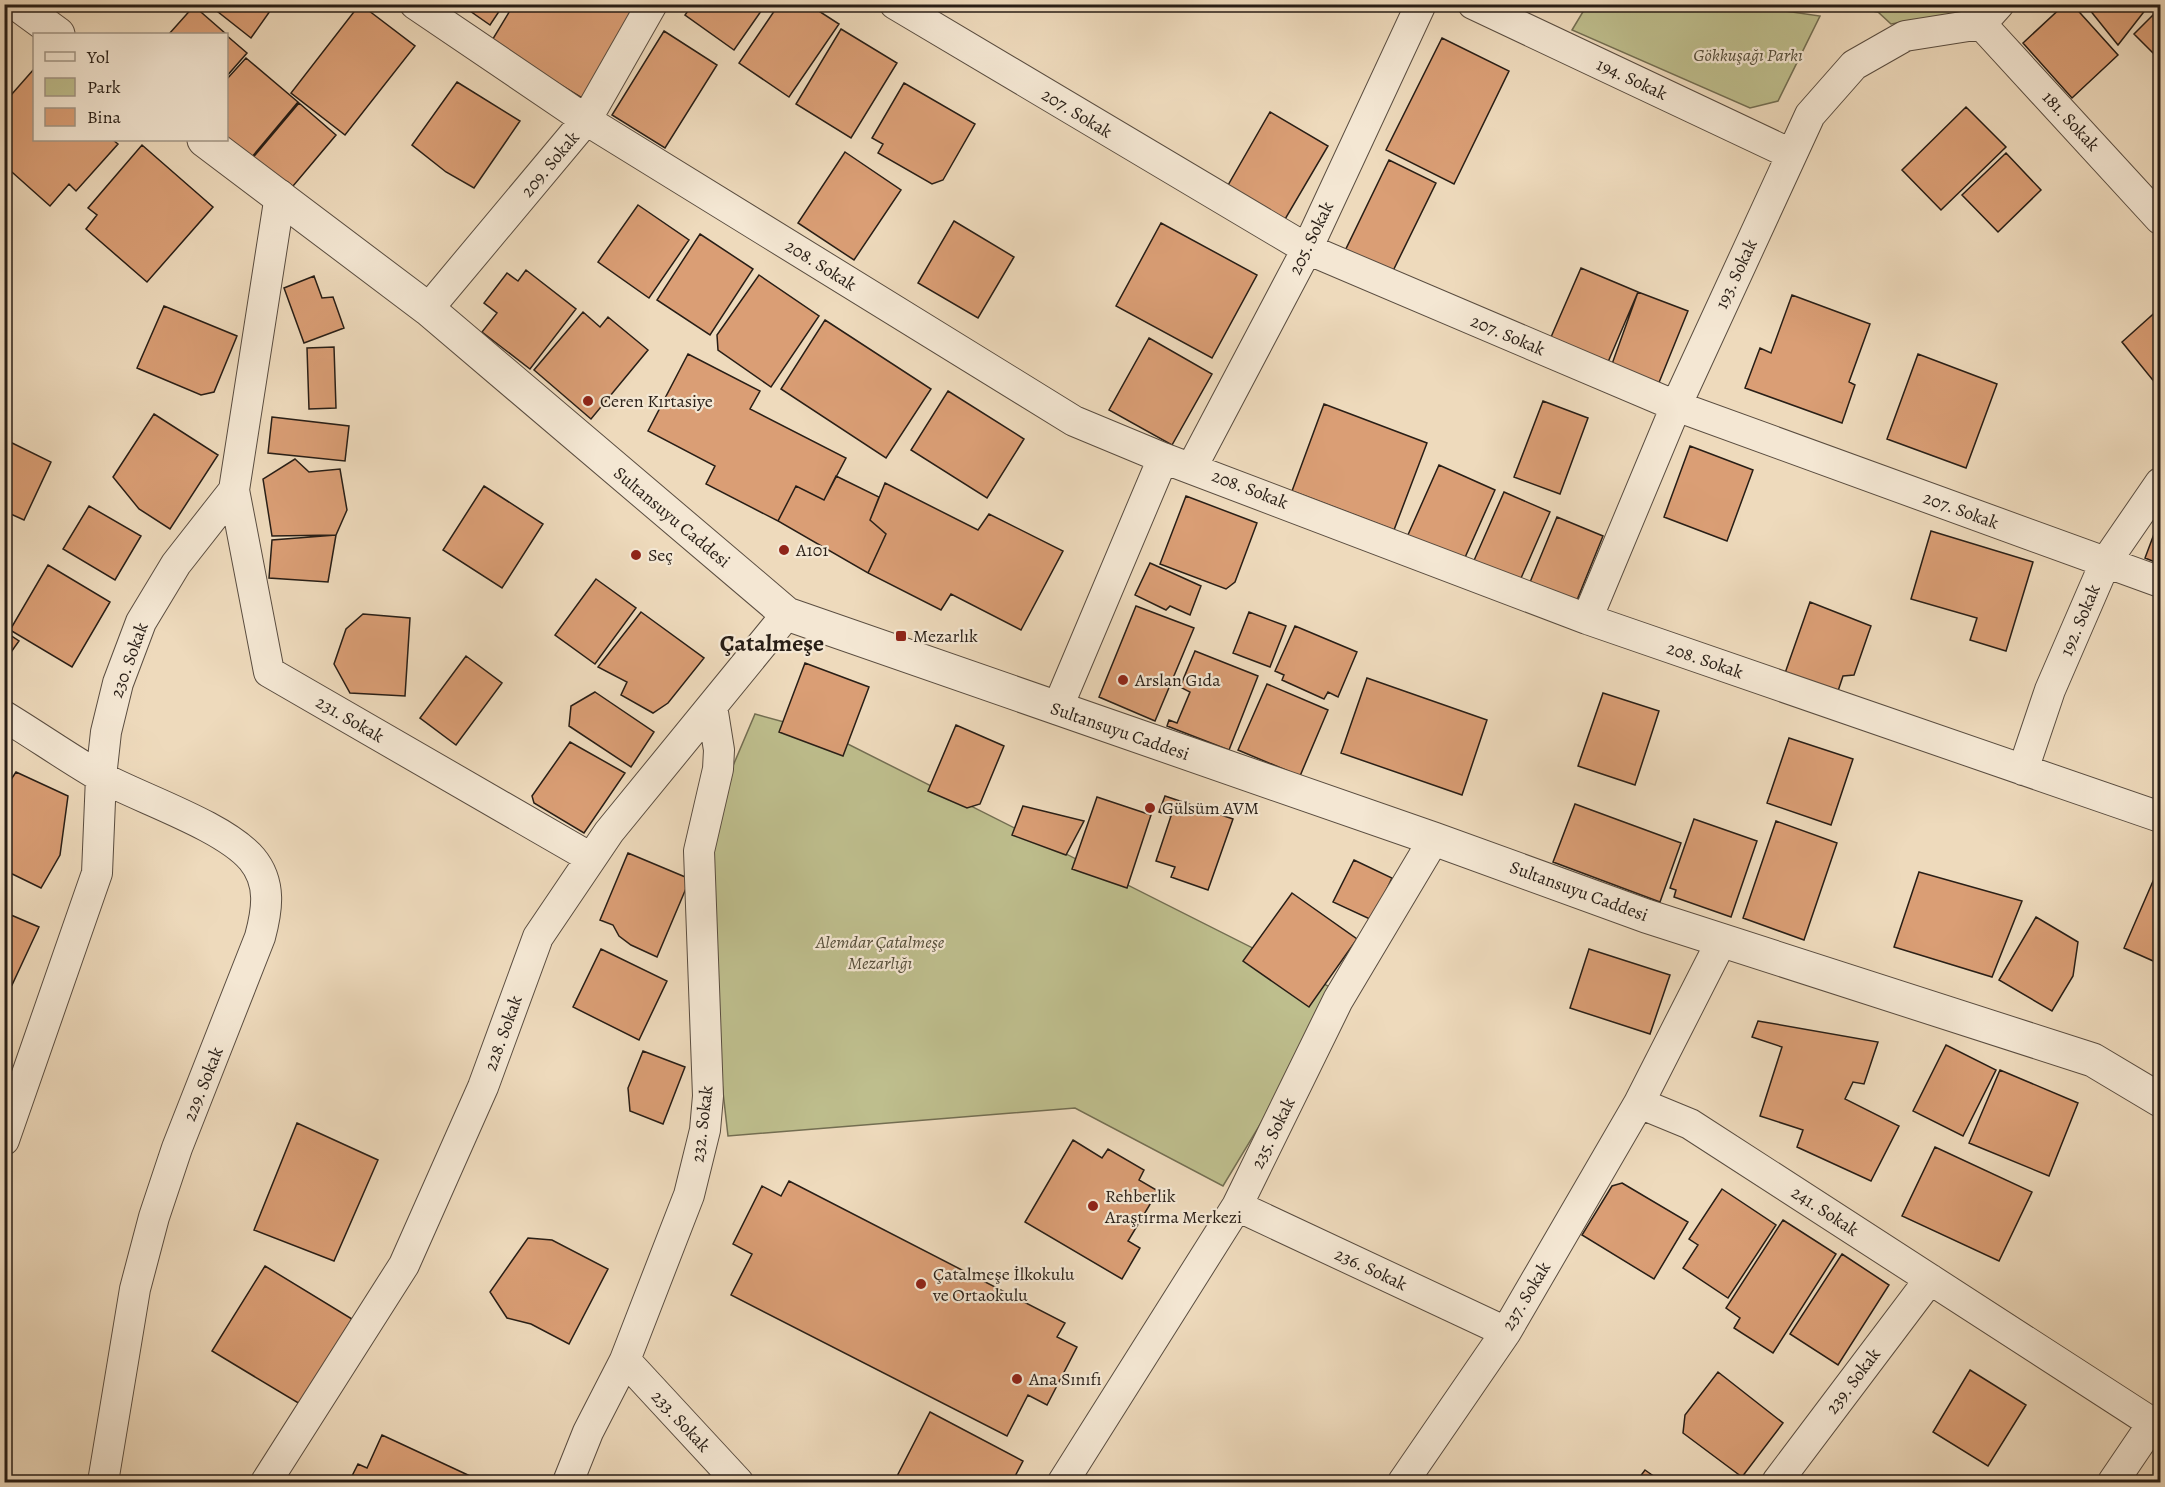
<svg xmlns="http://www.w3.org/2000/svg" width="2165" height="1487" viewBox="0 0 2165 1487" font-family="Alegreya,serif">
<rect width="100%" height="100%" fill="#eedabc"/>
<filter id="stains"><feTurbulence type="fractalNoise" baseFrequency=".00333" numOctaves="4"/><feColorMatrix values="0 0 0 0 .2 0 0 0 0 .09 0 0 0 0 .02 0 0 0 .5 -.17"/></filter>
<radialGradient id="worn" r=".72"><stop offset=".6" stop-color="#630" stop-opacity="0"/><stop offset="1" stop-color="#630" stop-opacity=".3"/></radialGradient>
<path fill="#bebe8d" stroke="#736e52" stroke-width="1.5" d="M1735 4 1820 16 1778 101 1750 108 1572 30 1587 5Z
M1836 5H1971L1963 12 1891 24 1878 12Z
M755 714 828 734 1340 992 1223 1186 1075 1108 728 1136 696 853Z"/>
<path fill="#da9e75" stroke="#281e16" stroke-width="1.5" d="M208 4H275L251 38Z
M360 4 415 46 345 135 291 93Z
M460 4H504L490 25Z
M514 4H623L635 12 582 98 491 42Z
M693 4H766L734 50 685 15Z
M779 4H808L839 24 789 97 739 63Z
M2065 4H2072L2118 55 2072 98 2023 43Z
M2085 4H2150L2118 45Z
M194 6 226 34H169Z
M2160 8V60L2134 34Z
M841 29 897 63 851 138 796 104Z
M664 31 717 65 665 148 612 115Z
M226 35 247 53 226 77Z
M1442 38 1509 71 1454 184 1386 150Z
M246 58 298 102 246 164 226 140V80Z
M34 69V140H113L118 144 76 191 69 184 50 206 4 165V103Z
M457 82 520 121 474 188 446 172 412 145Z
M904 83 975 124 943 180 932 184 878 153 883 144 872 138Z
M299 103 336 135 288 192 251 160Z
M1966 107 2006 147 1941 210 1902 170Z
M1270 112 1328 146 1284 221 1227 187Z
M142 145 213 207 147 282 86 229 97 215 88 208Z
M845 152 901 190 854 260 798 223Z
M2006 153 2041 190 1998 232 1962 195Z
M1389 160 1436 183 1390 277 1343 255Z
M638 205 689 240 649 298 598 262Z
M954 221 1014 257 978 318 918 283Z
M1161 223 1257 275 1212 358 1116 306Z
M700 234 753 269 710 335 657 300Z
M1581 268 1638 292 1608 362 1551 337Z
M526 270 576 309 530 369 482 332 497 313 484 303 507 273 518 281Z
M759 275 819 316 771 387 718 350 717 335Z
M314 276 322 298 333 297 344 328 304 343 284 288Z
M1638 292 1688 311 1658 385 1612 364Z
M1792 295 1870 324 1849 382 1855 385 1842 423 1745 388 1760 348 1771 353Z
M164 306 237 336 214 392 201 395 137 368Z
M2160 308V389L2122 342Z
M583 312 600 327 608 317 648 350 591 419 534 370Z
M825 320 931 389 886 458 781 389Z
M1149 338 1212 374 1172 445 1109 410Z
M334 347 336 408 309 409 307 348Z
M688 354 760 391 750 409 846 458 824 500 796 486 778 521 706 484 715 466 648 431Z
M1918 354 1997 384 1966 468 1887 439Z
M948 391 1024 439 987 498 911 450Z
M1543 401 1588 418 1560 494 1514 477Z
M1324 404 1427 443 1394 530 1292 491Z
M154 414 218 455 170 529 139 509 113 477Z
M272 417 349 426 345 461 268 453Z
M4 439 51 462 24 520 4 511Z
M1690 446 1753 470 1727 541 1664 517Z
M295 459 309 472 340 469 347 510 336 535 272 536 263 479Z
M1439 465 1495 490 1463 562 1407 537Z
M836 476 879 497 870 520 886 534 868 573 778 521 796 486 824 500Z
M885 483 978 530 989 514 1063 551 1021 630 951 594 941 610 868 573 886 534 870 520Z
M484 486 543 524 502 588 443 550Z
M1504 492 1550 512 1518 585 1472 565Z
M1186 496 1257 523 1235 582 1226 589 1160 564Z
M89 506 141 536 115 580 63 549Z
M1557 517 1603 536 1575 605 1528 587Z
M2160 518V564L2145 558Z
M1931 531 2033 562 2006 651 1970 640 1977 618 1911 599Z
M336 535 328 582 269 578 272 540Z
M1150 563 1201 586 1190 615 1170 606 1166 610 1135 595Z
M48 565 110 602 72 667 10 630Z
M596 579 636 608 595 664 555 635Z
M1810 602 1871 626 1854 675 1843 676 1837 694 1784 676Z
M1136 606 1194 628 1155 721 1099 697Z
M641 612 704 658 668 703 653 713 621 695 627 682 598 667Z
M1249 612 1286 626 1270 667 1233 653Z
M363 614 410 618 405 696 350 693 334 664 346 629Z
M1295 626 1357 652 1338 697 1328 692 1324 699 1282 680 1284 675 1275 671Z
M4 631 19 641 4 662Z
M1195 651 1258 676 1229 750 1167 726 1169 720 1177 723 1190 692 1180 687Z
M466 656 502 683 456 745 420 718Z
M805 663 869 687 843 756 779 732Z
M1367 678 1487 720 1462 795 1341 753Z
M1267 684 1328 710 1300 776 1238 750Z
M595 692 654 732 631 767 569 726 571 706Z
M1603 693 1659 711 1635 785 1578 766Z
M956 725 1004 746 980 804 967 808 928 791Z
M1789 738 1853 759 1831 825 1767 803Z
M570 742 625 773 584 833 534 803 532 796Z
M16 772 68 796 60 855 41 888 4 870V790Z
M1165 796 1233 819 1208 890 1171 877 1175 867 1156 861 1171 816 1159 812Z
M1097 797 1151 815 1127 888 1072 869Z
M1575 804 1681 843 1660 902 1553 862Z
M1023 806 1084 821 1066 855 1012 835Z
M1694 819 1757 841 1731 917 1674 897 1676 890 1670 888Z
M1776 821 1837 843 1804 940 1743 918Z
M628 853 690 879 657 957 631 945 619 936 613 925 600 920Z
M1354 860 1392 878 1372 920 1333 902Z
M2160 865V964L2124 948Z
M1919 872 2022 901 1992 977 1894 947Z
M1292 893 1357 939 1309 1007 1243 961Z
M4 912 39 927 12 985 4 982Z
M2036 917 2078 942 2073 976 2052 1011 1999 980Z
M601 949 667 981 639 1040 573 1007Z
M1589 949 1670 975 1650 1034 1570 1008Z
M1758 1021 1878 1042 1864 1084 1853 1082 1845 1099 1899 1126 1871 1181 1797 1147 1803 1130 1760 1116 1782 1047 1752 1037Z
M1946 1045 1996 1070 1963 1136 1913 1111Z
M643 1051 685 1067 663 1124 630 1111 628 1088Z
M2000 1070 2078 1103 2049 1176 1969 1143Z
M297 1123 378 1160 334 1261 254 1230Z
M1073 1140 1102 1158 1108 1149 1144 1170 1139 1180 1158 1191 1128 1241 1140 1248 1122 1279 1025 1222Z
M1935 1147 2032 1192 1999 1261 1902 1216Z
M789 1181 1065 1323 1057 1337 1077 1347 1047 1405 1028 1395 1007 1436 731 1295 752 1254 733 1244 762 1186 781 1196Z
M1622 1183 1688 1222 1654 1279 1582 1235 1612 1186Z
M1722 1189 1776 1225 1728 1298 1683 1268 1698 1245 1689 1239Z
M1783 1220 1836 1254 1773 1353 1734 1328 1740 1318 1726 1308Z
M528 1238 552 1240 608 1269 569 1344 531 1324 507 1318 490 1292Z
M1842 1254 1889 1285 1838 1365 1790 1334Z
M265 1266 352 1319 300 1404 212 1351Z
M1970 1370 2026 1405 1988 1466 1933 1432Z
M1718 1372 1783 1423 1742 1477 1683 1433 1685 1415Z
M930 1412 1023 1461 1012 1482H894Z
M382 1435 483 1482H349L358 1464 367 1468Z
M1645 1470 1662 1482H1636Z"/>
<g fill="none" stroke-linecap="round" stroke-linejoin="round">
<g stroke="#5a4d40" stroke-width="32">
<path id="minor" d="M415 4 586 120 1074 421 1163 458 1587 619 2160 817
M895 4 1307 249 1676 406 2160 582
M1473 4 1791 154
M1981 24 2160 219
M1981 24 1999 4
M428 309 586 120 652 4
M1192 467 1307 249 1421 4
M234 490 269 672 591 858
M1587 619 1676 406 1810 115 1854 65 1905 36 1981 24
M1057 709 1163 458
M4 716C37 736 68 758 101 777 142 799 224 826 252 859 272 883 267 911 260 937L177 1148 154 1217 135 1289 103 1482
M2023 770 2050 690 2105 563 2160 483
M1722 940 1639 1103 1690 1124 2160 1428
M4 1140 97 873 101 777 106 732 118 683 141 622 176 564 234 490 280 195
M1237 1206 1506 1332
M625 1360 738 1482
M266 1482 404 1265 483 1087 538 937 609 832 787 614
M568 1482 588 1432 625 1360 689 1195 705 1130 708 1096 699 851 718 769 719 750 712 706
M1063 1482 1237 1206 1338 1000 1434 839
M1403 1482 1506 1332 1639 1103
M1777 1482 1930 1279
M2113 1482 2153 1423"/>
</g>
<g stroke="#5a4d40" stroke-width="35">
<path id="tertiary" d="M17 4 58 34
M204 140 428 309 787 614 1434 839 1646 916 2093 1060 2160 1100"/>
</g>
<use href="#minor" stroke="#f4e7d3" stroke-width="30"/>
<use href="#tertiary" stroke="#f4e7d3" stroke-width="33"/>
</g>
<g fill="#8f2418" stroke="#f4e7d3" stroke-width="2">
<circle cx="588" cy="401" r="6"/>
<circle cx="784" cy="550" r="6"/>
<circle cx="636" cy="555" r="6"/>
<rect x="895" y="630" width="12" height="12" rx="3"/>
<circle cx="1123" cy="680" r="6"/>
<circle cx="1150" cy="808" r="6"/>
<circle cx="1093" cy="1206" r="6"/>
<circle cx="921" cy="1284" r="6"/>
<circle cx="1017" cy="1379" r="6"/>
</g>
<g text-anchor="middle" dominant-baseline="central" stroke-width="4.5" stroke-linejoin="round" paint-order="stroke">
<g font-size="18" font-style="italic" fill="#554e3a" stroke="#f4e7d3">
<text x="1748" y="55">Gökkuşağı Parkı</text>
<text x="880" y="942">Alemdar Çatalmeşe<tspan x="880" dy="21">Mezarlığı</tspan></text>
</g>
<g font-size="18" fill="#281e16" stroke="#f4e7d3">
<text transform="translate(1632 79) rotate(25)">194. Sokak</text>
<text transform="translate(1077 113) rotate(31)">207. Sokak</text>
<text transform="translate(2071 121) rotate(47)">181. Sokak</text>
<text transform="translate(550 164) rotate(-50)">209. Sokak</text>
<text transform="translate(1311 238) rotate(-64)">205. Sokak</text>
<text transform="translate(821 265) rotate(32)">208. Sokak</text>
<text transform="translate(1736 274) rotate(-65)">193. Sokak</text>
<text transform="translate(1508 335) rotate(23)">207. Sokak</text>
<text transform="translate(1250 489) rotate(21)">208. Sokak</text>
<text transform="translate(1961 510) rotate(20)">207. Sokak</text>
<text transform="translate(672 517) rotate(40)">Sultansuyu Caddesi</text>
<text transform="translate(2080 620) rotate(-67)">192. Sokak</text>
<text transform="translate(129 660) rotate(-70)">230. Sokak</text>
<text transform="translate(1705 660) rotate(19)">208. Sokak</text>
<text transform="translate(350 719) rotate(30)">231. Sokak</text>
<text transform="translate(1120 731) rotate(19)">Sultansuyu Caddesi</text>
<text transform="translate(1579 891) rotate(20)">Sultansuyu Caddesi</text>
<text transform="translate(503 1033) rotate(-70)">228. Sokak</text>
<text transform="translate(203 1084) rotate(-68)">229. Sokak</text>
<text transform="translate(702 1124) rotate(-83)">232. Sokak</text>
<text transform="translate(1273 1133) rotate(-64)">235. Sokak</text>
<text transform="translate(1825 1211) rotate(33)">241. Sokak</text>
<text transform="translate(1371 1269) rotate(25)">236. Sokak</text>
<text transform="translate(1526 1296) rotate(-59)">237. Sokak</text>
<text transform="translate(1853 1381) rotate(-53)">239. Sokak</text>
<text transform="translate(681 1421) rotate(47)">233. Sokak</text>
</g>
<g font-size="18" fill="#281e16" stroke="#f4e7d3" text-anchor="start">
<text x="600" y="401">Ceren Kırtasiye</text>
<text x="796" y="550">A101</text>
<text x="648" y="555">Seç</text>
<text x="913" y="636">Mezarlık</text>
<text x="1135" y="680">Arslan Gıda</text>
<text x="1162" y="808">Gülsüm AVM</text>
<text x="1105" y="1196">Rehberlik<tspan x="1105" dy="21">Araştırma Merkezi</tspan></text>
<text x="933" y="1274">Çatalmeşe İlkokulu<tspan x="933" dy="21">ve Ortaokulu</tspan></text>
<text x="1029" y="1379">Ana Sınıfı</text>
</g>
<g font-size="24" font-weight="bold" fill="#281e16" stroke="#f4e7d3">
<text x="772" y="643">Çatalmeşe</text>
</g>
</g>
<rect width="2165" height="1487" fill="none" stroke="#eedabc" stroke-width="24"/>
<rect x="6" y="6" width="2153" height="1475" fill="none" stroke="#281e16" stroke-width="3"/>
<rect x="12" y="12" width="2141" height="1463" fill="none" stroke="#281e16" stroke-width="1.5"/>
<rect x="33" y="33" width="195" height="108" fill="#f4e7d3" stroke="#a29787" stroke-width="1.5"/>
<rect x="45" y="52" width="30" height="9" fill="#f4e7d3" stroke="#a29787" stroke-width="1.5"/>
<text x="87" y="63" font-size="18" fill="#281e16">Yol</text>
<rect x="45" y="78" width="30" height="18" fill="#bebe8d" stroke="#a29787" stroke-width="1.5"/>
<text x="87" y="93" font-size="18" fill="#281e16">Park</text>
<rect x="45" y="108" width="30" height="18" fill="#da9e75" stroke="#a29787" stroke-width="1.5"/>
<text x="87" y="123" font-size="18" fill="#281e16">Bina</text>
<rect width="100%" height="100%" filter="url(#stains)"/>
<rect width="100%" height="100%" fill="url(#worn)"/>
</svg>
